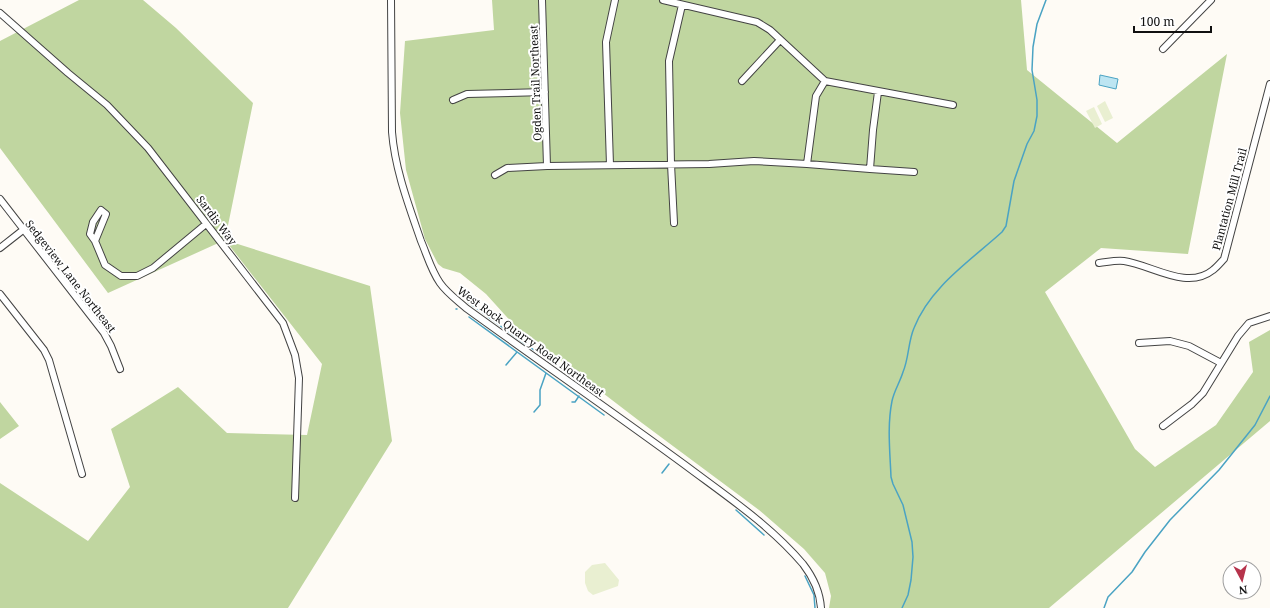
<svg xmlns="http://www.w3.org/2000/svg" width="1270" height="608" viewBox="0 0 1270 608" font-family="'Noto Serif',serif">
<rect width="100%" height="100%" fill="#fefbf5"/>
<path fill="#c0d6a0" d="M79 0H143L176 28 253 103 225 240 370 286 392 441 288 608H0V483L88 541 130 487 111 429 178 387 227 433 307 435 322 364 225 240 108 293 0 148V41Z
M492 0H1021L1027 70 1117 143 1227 54 1188 254 1101 248 1045 292 1135 449 1155 467 1216 425 1253 372 1249 342 1270 330V421L1049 608H829L831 596 825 573 804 549 759 510 642 423 514 325 486 294 460 273 443 268 438 264 425 239 406 170 400 113 405 41 494 30Z
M0 402 19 426 0 439Z"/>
<path fill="#e9efd1" d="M1105 101 1113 118 1105 122 1097 106Z
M1094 107 1102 124 1095 128 1086 111Z
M605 563 619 580 618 586 593 595 588 591 585 583V572L592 565Z"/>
<path fill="#bde5f2" stroke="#4aa3c3" d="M1100 75 1118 79 1116 89 1099 85Z"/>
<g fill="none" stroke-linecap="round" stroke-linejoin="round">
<path stroke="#4aa3c3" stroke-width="1.5" d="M468 302 521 341 534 350 540 352
M456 309H457
M469 317 604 415
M506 365 517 352
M572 402H575L579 396
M534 412 540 405V390L546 373
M662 473 669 464
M736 510 764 535
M805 576 814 595 815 608
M902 608 908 595 911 580 913 557 912 542 903 505 893 484 891 477C890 452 887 426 892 401 894 391 900 382 903 372 909 358 908 342 914 328 930 287 970 261 1002 232L1006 226 1014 181 1027 144 1034 131 1037 116V100L1032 70 1033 47 1037 24 1046 0
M1104 608 1108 597 1132 572 1145 552 1170 520 1219 470 1255 425 1270 396"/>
<g stroke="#434343" stroke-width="8">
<path id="minor" d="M391 0 392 132C395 170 409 206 421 241 427 255 431 270 440 283 447 293 457 300 466 308 539 361 613 412 685 465 725 495 770 525 803 564 813 577 820 592 821 608
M542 0 547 166
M663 0 757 22 770 30 825 81 953 105
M0 13 68 73 107 105 148 148 283 323 295 355 299 378 295 498
M1163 49 1211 0
M742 81 780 40
M825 81 816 96 807 164 870 169
M878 92 873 130 870 169 914 172
M453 100 467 94 545 92
M610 165 606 42 615 0
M495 175 507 168 547 166 709 164 754 161 807 164
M0 199 104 333 111 346 120 369
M674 223 671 164 669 61 682 5
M95 241 90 234 93 222 101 210 106 214 95 241 105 265 121 276H137L153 268 206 224
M0 248 23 230
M1099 263C1108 262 1116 260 1124 261 1152 265 1187 291 1213 270 1217 267 1221 262 1224 259L1270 84
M0 294 44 350 49 360 82 474
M1139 343 1170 341 1189 346 1221 363
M1163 426 1192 404 1203 393 1238 336 1249 323 1270 316"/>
</g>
<use href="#minor" stroke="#fff" stroke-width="6"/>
</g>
<g text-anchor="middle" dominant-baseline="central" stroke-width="4" stroke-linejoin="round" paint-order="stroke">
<g font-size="11" fill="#101010" stroke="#fff">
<text transform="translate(535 83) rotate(-92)">Ogden Trail Northeast</text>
<text transform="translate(1229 199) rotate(-75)">Plantation Mill Trail</text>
<text transform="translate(217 220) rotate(53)">Sardis Way</text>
<text transform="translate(71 276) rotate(52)">Sedgeview Lane Northeast</text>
<text transform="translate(531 341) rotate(36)">West Rock Quarry Road Northeast</text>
</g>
</g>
<g transform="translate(1242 580) rotate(173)"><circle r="19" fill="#ffffff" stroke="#9f9f9f"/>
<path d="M0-3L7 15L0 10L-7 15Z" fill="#b6334b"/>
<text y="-6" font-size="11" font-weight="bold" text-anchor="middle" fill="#101010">N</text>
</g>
<path d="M1134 26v6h77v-6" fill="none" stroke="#101010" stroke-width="2"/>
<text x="1140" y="26" font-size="12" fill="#101010" stroke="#ffffff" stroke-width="3" paint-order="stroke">100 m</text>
</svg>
